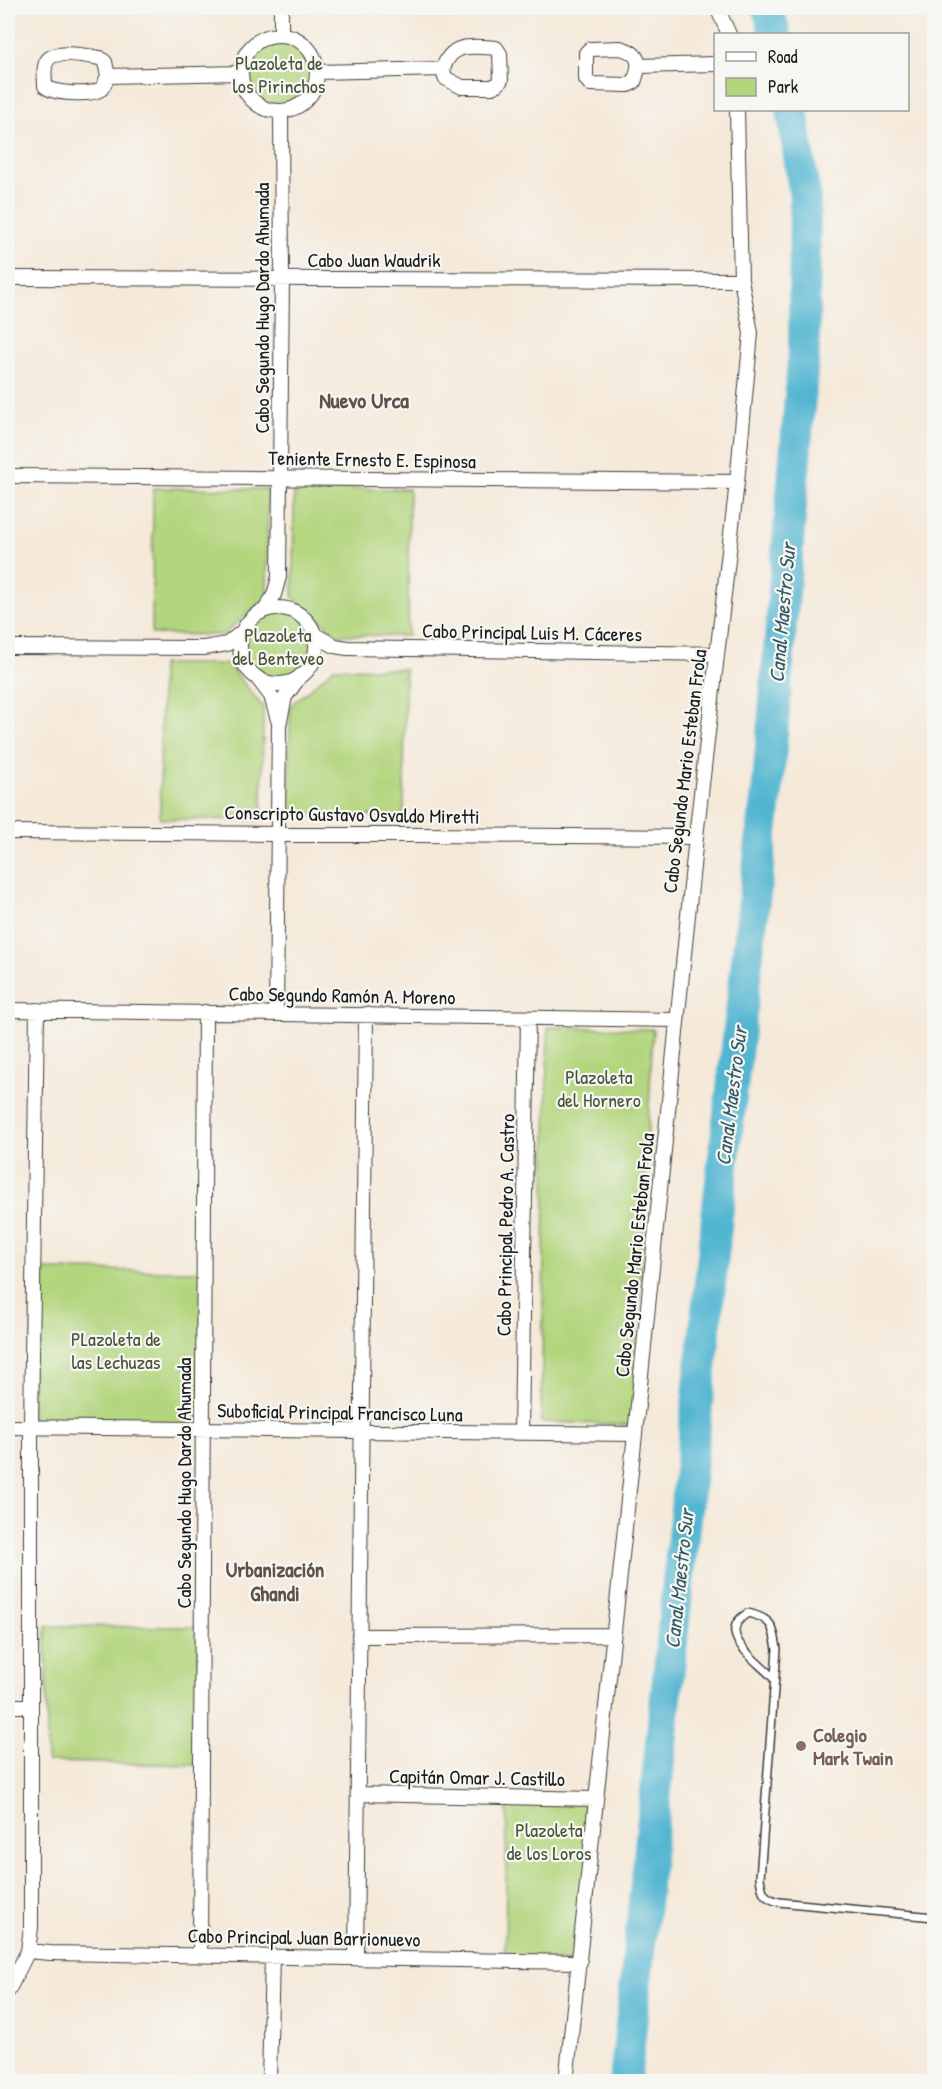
<svg xmlns="http://www.w3.org/2000/svg" width="942" height="2089" viewBox="0 0 942 2089" font-family="'Patrick Hand',sans-serif">
<rect width="100%" height="100%" fill="#f6f6f2"/>
<filter id="ink" filterUnits="userSpaceOnUse"><feTurbulence type="fractalNoise" baseFrequency=".0167" numOctaves="2"/><feDisplacementMap in="SourceGraphic" scale="12" xChannelSelector="R" yChannelSelector="G"/><feConvolveMatrix kernelMatrix="1 2 1 2 8 2 1 2 1" color-interpolation-filters="sRGB"/></filter>
<filter id="wash" filterUnits="userSpaceOnUse"><feTurbulence type="fractalNoise" baseFrequency=".008" numOctaves="4" result="noise"/><feDisplacementMap in="SourceGraphic" scale="24" xChannelSelector="R" yChannelSelector="G"/><feGaussianBlur stdDeviation="1.35" result="paint"/><feColorMatrix in="noise" values="0 0 0 0 0 0 0 0 0 0 0 0 0 0 0 0 0 1.4 0 .05"/><feComposite in="paint" operator="in"/></filter>
<g filter="url(#wash)">
<rect width="100%" height="100%" fill="#f5e9d9"/>
<path fill="#b3d57e" stroke="#68784d" stroke-width="1.5" d="M241 73a38 38 0 1 1 76 0a38 38 0 1 1-76 0Z
M153 488 268 489 267 597 223 635 152 634Z
M294 488 409 489 408 636 337 635 293 597Z
M241 645a37 37 0 1 1 74 0a37 37 0 1 1-74 0Z
M161 664H228L263 707 262 820 160 819Z
M334 668 405 669 404 816 289 815 290 706Z
M548 1027 653 1029 633 1425 541 1422Z
M33 1270 203 1271V1430L31 1426Z
M46 1626 199 1627 198 1765 47 1762Z
M507 1798 595 1799 580 1962 505 1961Z"/>
<g fill="none" stroke-linecap="round" stroke-linejoin="round">
<path stroke="#53b6d1" stroke-width="32" d="M768 8 775 34
M625 2082 719 1199 768 783 804 349 805 197 792 110"/>
</g>
</g>
<g filter="url(#ink)">
<g fill="none" stroke-linecap="round" stroke-linejoin="round">
<g stroke="#3d3b38" stroke-width="10">
<path id="service" d="M774 1679C760 1662 712 1634 748 1613 772 1619 773 1625 777 1649L760 1878C762 1893 764 1898 779 1902L934 1917"/>
</g>
<g stroke="#3d3b38" stroke-width="16">
<path id="minor" d="M281 8V35
M717 8 729 34
M241 73a38 38 0 1 1 76 0a38 38 0 1 1-76 0Z
M620 48C641 53 641 64 634 82L628 85 590 84 586 79V53L590 49Z
M639 66 716 64
M317 72 443 69 445 78 462 87H492L498 84 501 80 500 54 496 48C472 46 451 42 443 69
M108 76C106 80 104 86 101 89 91 96 53 94 45 86 45 79 43 67 47 61 53 49 88 56 100 58L105 62 108 76 241 73
M8 278 741 280
M8 476 737 482
M240 646a38 38 0 1 1 76 0a38 38 0 1 1-76 0Z
M265 610 274 595 279 577 282 278 281 111
M315 635 335 646 347 648 717 654
M8 647 204 648 227 644 242 632
M258 679 271 696 278 720
M8 832 696 837
M8 1010 677 1020
M276 1013 279 725 285 697 300 676
M8 1427 635 1434
M521 1433 528 1018
M359 1636 613 1635
M8 1706H31
M358 1794 595 1799
M28 1951 50 1953 580 1962
M200 1954 205 1012
M356 1958 366 1014
M8 1991 28 1951 31 1928V1426L37 1010
M269 2082 272 1956
M566 2082 635 1434 696 837 737 482 751 333 741 280 737 110"/>
</g>
<use href="#service" stroke="#fff" stroke-width="7"/>
<use href="#minor" stroke="#fff" stroke-width="14"/>
</g>
</g>
<circle fill="#8d6e63" stroke="#f6f6f2" stroke-width="2" cx="801" cy="1746" r="6"/>
<g text-anchor="middle" dominant-baseline="central" stroke-width="4.5" stroke-linejoin="round" paint-order="stroke">
<g font-size="20" fill="#495439" stroke="#f6f6f2">
<text x="279" y="62">Plazoleta de<tspan x="279" dy="23">los Pirinchos</tspan></text>
<text x="278" y="634">Plazoleta<tspan x="278" dy="23">del Benteveo</tspan></text>
<text x="599" y="1076">Plazoleta<tspan x="599" dy="23">del Hornero</tspan></text>
<text x="116" y="1338">PLazoleta de<tspan x="116" dy="23">las Lechuzas</tspan></text>
<text x="549" y="1829">Plazoleta<tspan x="549" dy="23">de los Loros</tspan></text>
</g>
<g font-size="20" fill="#1c1c1c" stroke="#f6f6f2">
<text x="374" y="259">Cabo Juan Waudrik</text>
<text transform="translate(261 308) rotate(-90)">Cabo Segundo Hugo Dardo Ahumada</text>
<text transform="translate(372 459) rotate(1)">Teniente Ernesto E. Espinosa</text>
<text transform="translate(532 632) rotate(1)">Cabo Principal Luis M. Cáceres</text>
<text transform="translate(684 771) rotate(-83)">Cabo Segundo Mario Esteban Frola</text>
<text transform="translate(352 814) rotate(1)">Conscripto Gustavo Osvaldo Miretti</text>
<text transform="translate(342 995) rotate(1)">Cabo Segundo Ramón A. Moreno</text>
<text transform="translate(505 1225) rotate(-89)">Cabo Principal Pedro A. Castro</text>
<text transform="translate(634 1255) rotate(-84)">Cabo Segundo Mario Esteban Frola</text>
<text transform="translate(340 1412) rotate(1)">Suboficial Principal Francisco Luna</text>
<text transform="translate(183 1483) rotate(-90)">Cabo Segundo Hugo Dardo Ahumada</text>
<text transform="translate(477 1777) rotate(1)">Capitán Omar J. Castillo</text>
<text transform="translate(304 1937) rotate(1)">Cabo Principal Juan Barrionuevo</text>
</g>
<g font-size="20" font-weight="bold" fill="#785e54" stroke="#f6f6f2" text-anchor="start">
<text x="813" y="1734">Colegio<tspan x="813" dy="23">Mark Twain</tspan></text>
</g>
<g font-size="21" font-style="italic" fill="#325a64" stroke="#f6f6f2">
<text transform="translate(782 613) rotate(-85)">Canal Maestro Sur</text>
<text transform="translate(731 1096) rotate(-83)">Canal Maestro Sur</text>
<text transform="translate(679 1579) rotate(-84)">Canal Maestro Sur</text>
</g>
<g font-size="21" font-weight="bold" fill="#5e5346" stroke="#f6f6f2">
<text x="275" y="1569">Urbanización<tspan x="275" dy="24">Ghandi</tspan></text>
</g>
<g font-size="22" font-weight="bold" fill="#5e5346" stroke="#f6f6f2">
<text x="364" y="400">Nuevo Urca</text>
</g>
</g>
<rect width="942" height="2089" fill="none" stroke="#f6f6f2" stroke-width="30"/>
<rect x="714" y="33" width="195" height="78" fill="#f6f6f2" stroke="#9f9f9c" stroke-width="1.5"/>
<rect x="726" y="52" width="30" height="9" fill="#ffffff" stroke="#9f9f9c" stroke-width="1.5"/>
<text x="768" y="63" font-size="18" fill="#1c1c1c">Road</text>
<rect x="726" y="78" width="30" height="18" fill="#b3d57e" stroke="#9f9f9c" stroke-width="1.5"/>
<text x="768" y="93" font-size="18" fill="#1c1c1c">Park</text>
</svg>
